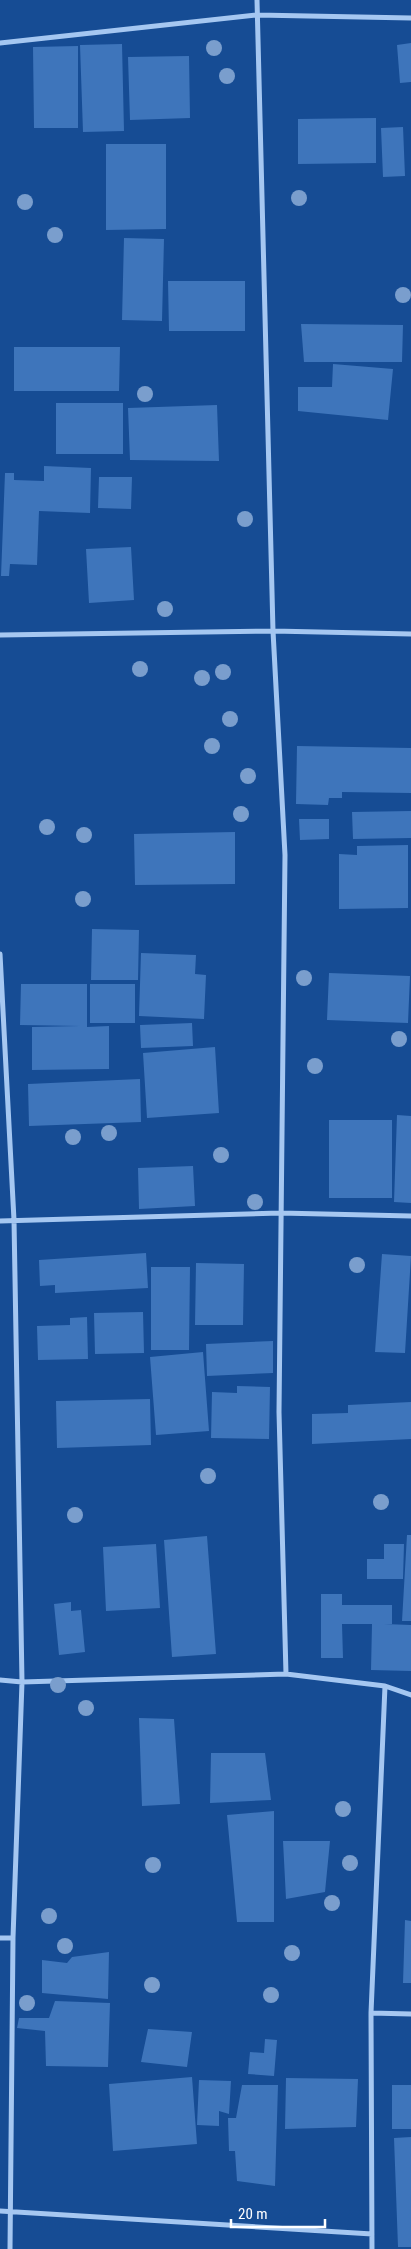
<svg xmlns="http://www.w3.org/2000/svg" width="411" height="2249" viewBox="0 0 411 2249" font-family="'Roboto Condensed',sans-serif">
<rect width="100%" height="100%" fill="#164c94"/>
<path fill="#3e75bb" d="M411 43V82L400 83 397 45Z
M122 44 124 131 83 132 80 45Z
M78 46V128H34L33 47Z
M189 56 190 118 130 120 128 57Z
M376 118V163L298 164V119Z
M403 127 405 176 383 177 381 128Z
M106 144H166V229L106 230Z
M124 238 164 239 162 321 122 320Z
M168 281H245V331H169Z
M301 324 403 325 402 362H304Z
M14 347H120L119 391H14Z
M333 364 393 369 388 420 298 411V387H332Z
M56 403H123V454H56Z
M217 405 219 461 130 460 128 408Z
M44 466 91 468 90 513 39 511 37 565 10 564 9 576H1L5 473H14V480L44 481Z
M99 477H132L131 509 98 508Z
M131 547 134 600 89 603 86 549Z
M297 746 411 748V793L342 792V798H329L328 805 296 804Z
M411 811V838L353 839 352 812Z
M299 819H329V839L300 840Z
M235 832V884L135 885 134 834Z
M408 845V908L339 909V854L357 855V846Z
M92 929 139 930 138 980H91Z
M141 953 196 955 195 974 206 975 204 1019 139 1016Z
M329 973 410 976 408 1023 327 1020Z
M21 984H87V1027L109 1026V1069L32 1070V1027L80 1026 20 1025Z
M90 984H135V1023H90Z
M192 1023 193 1046 141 1048 140 1025Z
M215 1047 219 1113 147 1118 143 1053Z
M140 1079 141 1122 29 1126 28 1084Z
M397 1115 411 1116V1203L394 1202Z
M329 1120H392V1198H329Z
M193 1166 195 1206 139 1209 138 1168Z
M146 1253 148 1288 55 1293V1285L40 1286 39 1260Z
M382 1254 411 1256 405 1353 375 1352Z
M196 1263 244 1264 243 1325H195Z
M151 1267H190L189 1350H151Z
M143 1312 144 1353 95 1354 94 1313Z
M87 1317 88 1359 38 1360 37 1326 70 1325V1318Z
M273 1341V1373L207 1376 206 1344Z
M203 1352 209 1431 156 1435 150 1357Z
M237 1386 270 1387 269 1439 211 1438 212 1392 237 1393Z
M150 1399 151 1445 57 1448 56 1401Z
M411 1402V1439L312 1444V1414L348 1413V1405Z
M407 1535H411V1621H402Z
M207 1536 216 1654 172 1657 164 1540Z
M156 1544 160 1608 106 1611 103 1547Z
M384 1544H404L403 1579H367V1559H384Z
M321 1594H342V1605H392V1624H384L411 1625V1671L371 1670 372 1624H342L343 1658H321Z
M71 1602V1611L81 1610 85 1652 59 1655 54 1604Z
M139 1718 174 1719 180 1804 142 1806Z
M211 1753H265L271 1800 210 1803Z
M274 1811V1922H237L227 1815Z
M283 1841H330L325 1892 286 1899Z
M405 1920 411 1921V1983H403Z
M109 1952 108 1999 42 1993V1960L67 1963 72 1957Z
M55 2001 110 2003 108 2067 46 2066 45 2031 17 2028 19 2018H49Z
M148 2029 192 2032 187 2067 141 2062Z
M265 2039 277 2040 274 2076 248 2074 250 2052 264 2053Z
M192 2077 197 2144 113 2151 109 2084Z
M286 2078 358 2079 356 2127 285 2129Z
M199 2080 231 2081 229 2114 219 2111V2126L197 2125Z
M242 2085H278L275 2186 237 2181 235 2151H229L228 2118H236Z
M392 2085H411V2129H392Z
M411 2137V2247H398L394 2138Z"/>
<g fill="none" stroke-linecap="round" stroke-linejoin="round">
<path stroke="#a5c7f1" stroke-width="5" d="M257 0 273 631 285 855 279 1412 286 1674
M0 43 257 15 411 18
M0 635 273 631 411 634
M0 954 14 1220 22 1682 13 1938 10 2249
M0 1221 280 1213 411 1216
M0 1680 22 1682 286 1674 385 1686 411 1695
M0 1938H13
M371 2013 411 2014
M0 2211 372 2234
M372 2249 371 2013 385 1686"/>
</g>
<g fill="#7a9ecd">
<circle cx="214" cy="48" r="8"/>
<circle cx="227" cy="76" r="8"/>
<circle cx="299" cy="198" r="8"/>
<circle cx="25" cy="202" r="8"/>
<circle cx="55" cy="235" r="8"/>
<circle cx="403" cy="295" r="8"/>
<circle cx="145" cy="394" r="8"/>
<circle cx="245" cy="519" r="8"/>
<circle cx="165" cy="609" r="8"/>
<circle cx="140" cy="669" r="8"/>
<circle cx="223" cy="672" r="8"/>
<circle cx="202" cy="678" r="8"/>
<circle cx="230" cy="719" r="8"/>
<circle cx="212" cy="746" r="8"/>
<circle cx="248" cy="776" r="8"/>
<circle cx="241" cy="814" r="8"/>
<circle cx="47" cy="827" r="8"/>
<circle cx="84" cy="835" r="8"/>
<circle cx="83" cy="899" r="8"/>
<circle cx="304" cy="978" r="8"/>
<circle cx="399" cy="1039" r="8"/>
<circle cx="315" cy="1066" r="8"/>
<circle cx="109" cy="1133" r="8"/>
<circle cx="73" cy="1137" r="8"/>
<circle cx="221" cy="1155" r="8"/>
<circle cx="255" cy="1202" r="8"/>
<circle cx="357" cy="1265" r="8"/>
<circle cx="208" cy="1476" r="8"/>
<circle cx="381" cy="1502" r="8"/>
<circle cx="75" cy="1515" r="8"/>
<circle cx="58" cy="1685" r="8"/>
<circle cx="86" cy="1708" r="8"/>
<circle cx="343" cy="1809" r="8"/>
<circle cx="350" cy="1863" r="8"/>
<circle cx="153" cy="1865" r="8"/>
<circle cx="332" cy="1903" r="8"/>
<circle cx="49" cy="1916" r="8"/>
<circle cx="65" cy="1946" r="8"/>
<circle cx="292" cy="1953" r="8"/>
<circle cx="152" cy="1985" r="8"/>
<circle cx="271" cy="1995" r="8"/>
<circle cx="27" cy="2003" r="8"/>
</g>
<path d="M231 2219v8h94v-8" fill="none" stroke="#ffffff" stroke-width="2.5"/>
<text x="238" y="2219" font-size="15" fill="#ffffff" stroke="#164c94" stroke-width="4" paint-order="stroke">20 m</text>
</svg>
